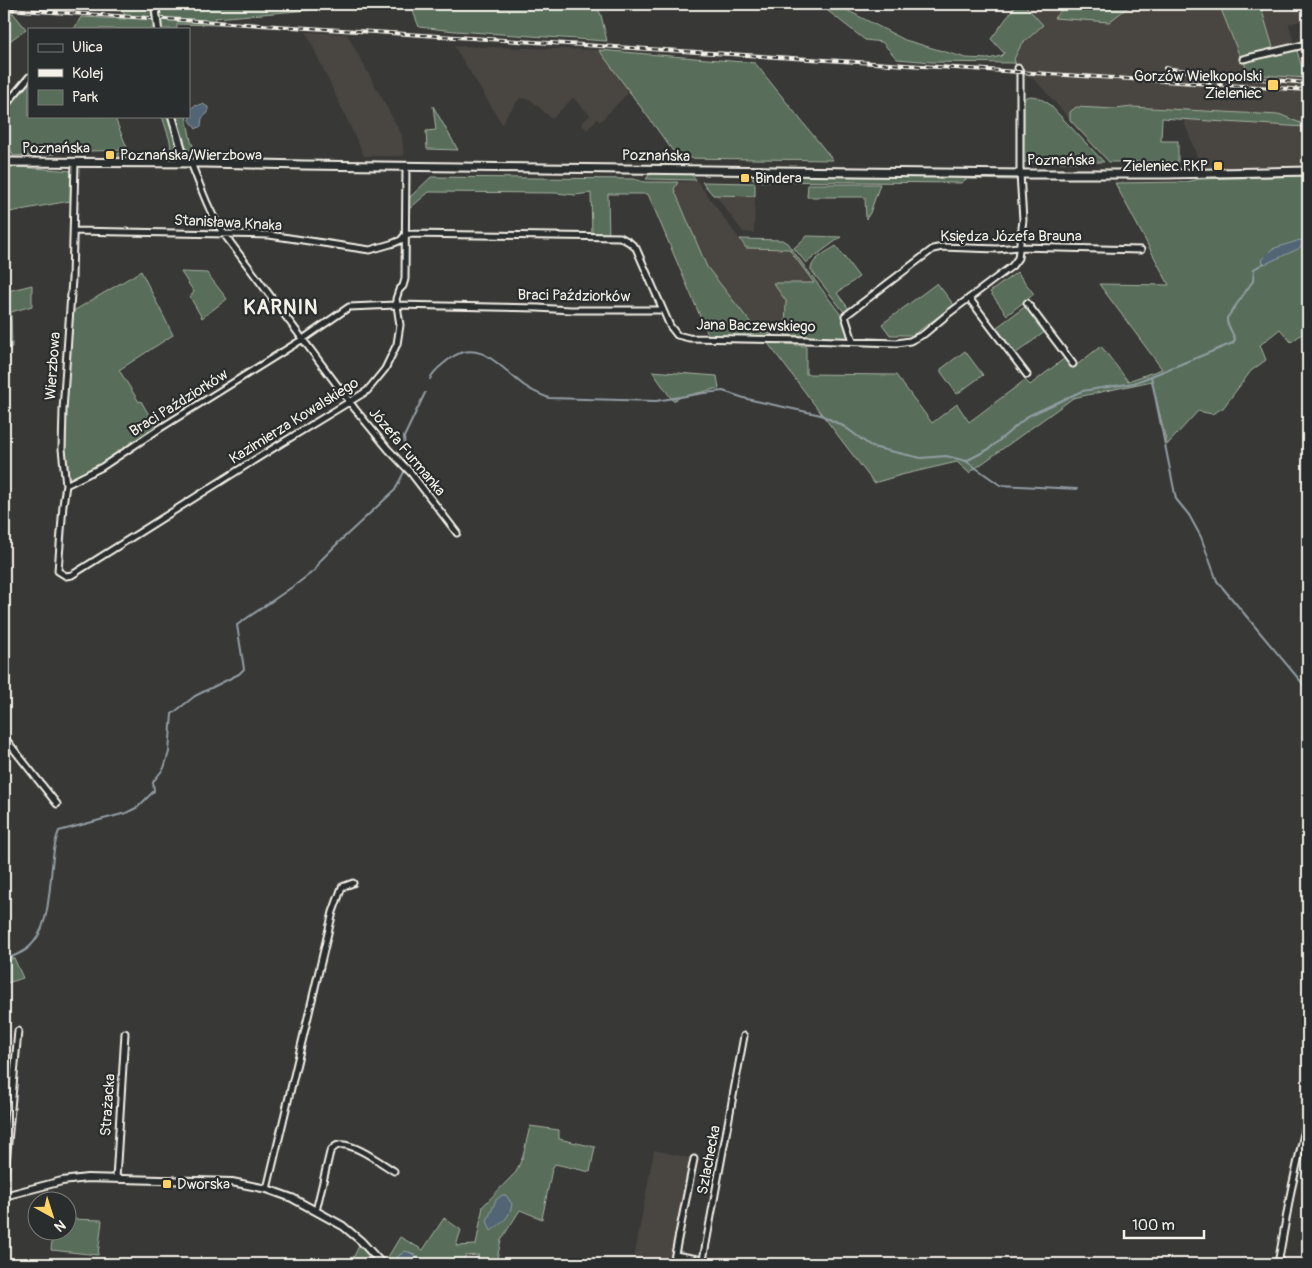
<svg xmlns="http://www.w3.org/2000/svg" width="1312" height="1268" viewBox="0 0 1312 1268" font-family="Pangolin,sans-serif">
<rect width="100%" height="100%" fill="#383836"/>
<filter id="ink" filterUnits="userSpaceOnUse"><feTurbulence type="fractalNoise" baseFrequency=".02" numOctaves="2"/><feDisplacementMap in="SourceGraphic" scale="10" xChannelSelector="R" yChannelSelector="G"/><feConvolveMatrix kernelMatrix="1 2 1 2 8 2 1 2 1" color-interpolation-filters="sRGB"/></filter>
<g filter="url(#ink)">
<path fill="#494540" d="M1024 4H1301L1305 20 1289 24 1295 47 1248 74 1308 78V171L1203 173 1183 119 1161 118 1072 122 1038 83 1024 72 1020 63 1016 65 1014 59 1021 45 1043 25Z
M306 32 347 34 402 135 404 156H364Z
M454 46 599 50 629 92 600 122 597 119 587 130 581 124 590 115 573 98 552 119 531 100 520 98 506 116 505 121 502 124Z
M697 181 746 248 789 249 814 283 786 301 785 335 758 332 707 267 674 188 678 182Z
M715 195 755 196 754 233 743 232Z
M654 1150 694 1159 676 1264H633Z"/>
<path fill="#596e5a" stroke="#a6b0a1" d="M41 4H351L321 9 215 18 219 25 177 24V29H74L81 17 126 19 123 11 87 9Z
M423 4H596L601 15 607 41 455 31 419 27 413 11Z
M819 4H835L905 40 966 58 988 59 1001 56 1004 53 991 39 1017 4H1024L1043 25 1021 45 1014 59 1016 65 1014 63 932 62 897 59 882 42 865 40Z
M1067 4H1132L1109 22 1054 18Z
M1219 4H1260L1274 51 1248 57H1240Z
M4 12 13 13 26 29 7 43V49L4 51Z
M1296 47 1305 78 1248 74 1243 59Z
M599 50 755 63 833 160 678 158Z
M29 82V116H114L128 150 54 152V154L13 156 4 131V110Z
M1031 96 1037 97 1048 103 1104 162H1023V101L1026 97Z
M433 106 458 150 427 149 426 131 436 130Z
M1076 107 1115 109 1132 107 1279 115V114L1305 125 1308 129V139L1304 143 1305 127 1162 118 1161 141H1178V167L1171 162H1109L1070 120V112Z
M162 116H186L191 141 195 151 171 150 170 141Z
M118 153 177 154C167 165 132 158 118 156Z
M4 166 74 171 75 200 4 213Z
M655 173 688 174 692 175 696 180 646 179 649 175Z
M764 174 1013 177 1017 180 966 179 961 183 757 181 752 178Z
M1308 176V337L1302 334 1291 342 1280 329 1260 345 1266 360 1251 371 1223 408 1212 414 1198 411 1167 445 1152 381 1073 398 969 473 957 462 901 475 874 483 767 342 806 346V374L896 375 932 423 957 404 969 422 1025 380 1030 385 1065 358 1073 368 1101 346 1128 381 1162 369 1099 284 1169 285 1115 183 1186 182 1200 179Z
M431 177 634 179 644 182H678L674 189 707 267 758 332 773 334 766 337H709L648 194H608L609 239 592 236 591 193 575 195 556 193 429 192 408 210 409 198Z
M702 182 755 183V196L713 195Z
M808 184H880L870 213 866 219 865 197H807Z
M807 236 841 237 806 263 794 248Z
M740 239 782 240 787 243 844 319 849 338 785 335 786 301 773 283H814L789 249 746 248Z
M836 246 859 277 837 293 849 309 844 312 811 270C811 259 827 252 836 246Z
M141 271 173 335 119 370 139 402 141 401 158 431 62 491 64 392 70 313Z
M181 272 207 273 227 299 202 318 190 297 194 292Z
M1017 272 1034 294 1007 315 990 292Z
M937 283 954 305 913 335H890L882 324Z
M32 285V306L11 312 12 347 4 349V292Z
M1026 306 1046 331 1015 354 997 329V327Z
M965 351 983 375 957 394 941 372V369Z
M652 371 717 376 719 388 681 397 673 401Z
M14 958 23 978 4 984V962Z
M530 1126 559 1130V1139L595 1147 590 1172 555 1164 552 1169 542 1219 520 1210 501 1240 496 1264H470L479 1255 465 1256 462 1264H427L410 1252 391 1262 393 1264H387L385 1262 400 1237 423 1250 444 1218 461 1230 456 1246 476 1245 483 1206 516 1172 523 1156Z
M68 1219 102 1220 98 1255 51 1250 53 1231 68 1230Z
M359 1246H361L376 1264H350Z"/>
<path fill="#516575" stroke="#929da3" d="M203 104 208 107V113L202 118 201 126 196 129 190 120 189 110 194 106Z
M1300 240 1305 242 1298 249 1265 264 1261 260 1272 249Z
M502 1195H506L512 1204C510 1218 502 1223 491 1231L487 1221 496 1200Z
M405 1251C413 1253 420 1259 427 1264H393L391 1262Z"/>
<g fill="none" stroke-linecap="round" stroke-linejoin="round">
<path stroke="#929da3" stroke-width="2" d="M1302 243 1308 239
M1151 376 1176 499 1189 515 1201 537 1217 581 1308 690
M430 379C433 371 441 366 448 360 479 335 501 369 525 386 532 391 541 395 549 398L656 401 704 393 723 391 747 399 821 415 845 427 872 447 921 458 946 456 966 461 989 449 1028 416 1082 391 1134 383 1233 343 1235 339 1227 322V318L1253 281 1254 269 1264 263
M966 461 1000 485 1077 489
M406 463 404 437 425 393
M4 960C12 956 22 954 28 948 57 925 46 862 59 831L126 813 138 807 154 791 153 782 164 768 169 752 172 714 195 696 239 674 244 669 237 625 298 583 315 570 321 560 339 542 395 490 404 472"/>
<g stroke="#f4f1e8" stroke-width="9">
<path id="minor" d="M1243 59 1308 44
M4 107 29 77
M75 162 72 279 63 410 62 449 66 485 63 505 58 571 66 576 72 575 272 449 367 391 385 369 397 344 400 325 396 299 399 290 403 286 405 279 406 167
M191 163C201 187 209 213 224 234L355 409 388 449 411 473 457 533
M74 231 269 235 370 250 394 243 401 240 406 234 620 237 629 242 636 248 670 326 677 335 689 338 806 340 897 343 910 341 924 334 948 314 1012 266 1018 258 1023 220 1020 174V72L1018 68
M969 298 1027 375
M1027 303 1073 364
M853 341 845 316 933 249 942 247 997 249 1019 247 1141 250
M66 485 102 467 159 429 303 339 349 307 396 305 538 308 570 310H662
M4 737 57 804
M116 1179 125 1033
M4 1186 18 1031
M267 1189 333 912 342 887 353 883
M316 1211 330 1152C332 1149 334 1146 339 1145 353 1142 381 1163 394 1171
M675 1255 703 1260 744 1036
M673 1264 694 1159
M1278 1264 1291 1191 1308 1116"/>
</g>
<g stroke="#f4f1e8" stroke-width="10">
<path id="tertiary" d="M172 116 186 163
M4 1196 62 1181 87 1178 232 1182 267 1189 292 1198 343 1226 361 1241 382 1264"/>
</g>
<g stroke="#f4f1e8" stroke-width="11">
<path id="secondary" d="M4 162 205 163 304 165 1020 174H1166L1308 171"/>
</g>
<use href="#minor" stroke="#2a2d2e" stroke-width="5"/>
<use href="#tertiary" stroke="#2a2d2e" stroke-width="6"/>
<use href="#secondary" stroke="#2a2d2e" stroke-width="7"/>
<g stroke="#f4f1e8" stroke-width="4">
<path id="rail" d="M4 9 1308 90
M1165 68 1215 75 1308 83"/>
</g>
<use href="#rail" stroke="#2a2d2e" stroke-width="2" stroke-dasharray="5.5" stroke-linecap="butt"/>
<g stroke="#f4f1e8" stroke-width="10" stroke-linecap="butt">
<path id="tertiary-bridge" d="M155 4 158 29"/>
</g>
<use href="#tertiary-bridge" stroke="#2a2d2e" stroke-width="6"/>
</g>
</g>
<g fill="#ffd166" stroke="#2a2d2e" stroke-width="2">
<rect x="1267" y="79" width="12" height="12" rx="2.5"/>
<rect x="105" y="150" width="10" height="10" rx="2.5"/>
<rect x="1213" y="161" width="10" height="10" rx="2.5"/>
<rect x="740" y="173" width="10" height="10" rx="2.5"/>
<rect x="162" y="1179" width="10" height="10" rx="2.5"/>
</g>
<g text-anchor="middle" dominant-baseline="central" stroke-width="4.5" stroke-linejoin="round" paint-order="stroke">
<g font-size="15" fill="#f4f1e8" stroke="#2a2d2e" text-anchor="start">
<text x="1262" y="76" text-anchor="end">Gorzów Wielkopolski<tspan x="1262" dy="17">Zieleniec</tspan></text>
<text x="120" y="155">Poznańska/Wierzbowa</text>
<text x="1208" y="166" text-anchor="end">Zieleniec PKP</text>
<text x="755" y="178">Bindera</text>
<text x="177" y="1184">Dworska</text>
</g>
<g font-size="15" fill="#f4f1e8" stroke="#2a2d2e">
<text x="56" y="148">Poznańska</text>
<text transform="translate(656 156) rotate(1)">Poznańska</text>
<text x="1061" y="160">Poznańska</text>
<text transform="translate(228 223) rotate(3)">Stanisława Knaka</text>
<text x="1011" y="236">Księdza Józefa Brauna</text>
<text transform="translate(574 296) rotate(1)">Braci Paździorków</text>
<text transform="translate(756 326) rotate(1)">Jana Baczewskiego</text>
<text transform="translate(53 366) rotate(-86)">Wierzbowa</text>
<text transform="translate(179 403) rotate(-32)">Braci Paździorków</text>
<text transform="translate(294 421) rotate(-32)">Kazimierza Kowalskiego</text>
<text transform="translate(407 452) rotate(50)">Józefa Furmanka</text>
<text transform="translate(108 1105) rotate(-86)">Strażacka</text>
<text transform="translate(709 1160) rotate(-79)">Szlachecka</text>
</g>
<g font-size="20" font-weight="bold" letter-spacing="1" fill="#f4f1e8" stroke="#2a2d2e">
<text x="281" y="307">KARNIN</text>
</g>
</g>
<rect width="1312" height="1268" fill="none" stroke="#2a2d2e" stroke-width="20"/>
<rect x="10" y="10" width="1292" height="1248" fill="none" stroke="#f4f1e8" stroke-width="2" filter="url(#ink)"/>
<rect x="28" y="28" width="162" height="90" fill="#2a2d2e" stroke="#7b7b78"/>
<rect x="38" y="44" width="25" height="8" fill="#2a2d2e" stroke="#7b7b78"/>
<text x="72" y="52" font-size="15" fill="#f4f1e8">Ulica</text>
<rect x="38" y="69" width="25" height="8" fill="#f4f1e8" stroke="#7b7b78"/>
<text x="72" y="78" font-size="15" fill="#f4f1e8">Kolej</text>
<rect x="38" y="90" width="25" height="15" fill="#596e5a" stroke="#7b7b78"/>
<text x="72" y="102" font-size="15" fill="#f4f1e8">Park</text>
<g transform="translate(52 1216) rotate(141)"><circle r="24" fill="#2a2d2e" stroke="#7b7b78"/>
<path d="M0-4L9 19L0 12L-9 19Z" fill="#ffd166"/>
<text y="-8" font-size="14" font-weight="bold" text-anchor="middle" fill="#f4f1e8">N</text>
</g>
<path d="M1124 1230v8h80v-8" fill="none" stroke="#f4f1e8" stroke-width="2.5"/>
<text x="1132" y="1230" font-size="15" fill="#f4f1e8" stroke="#2a2d2e" stroke-width="4" paint-order="stroke">100 m</text>
</svg>
